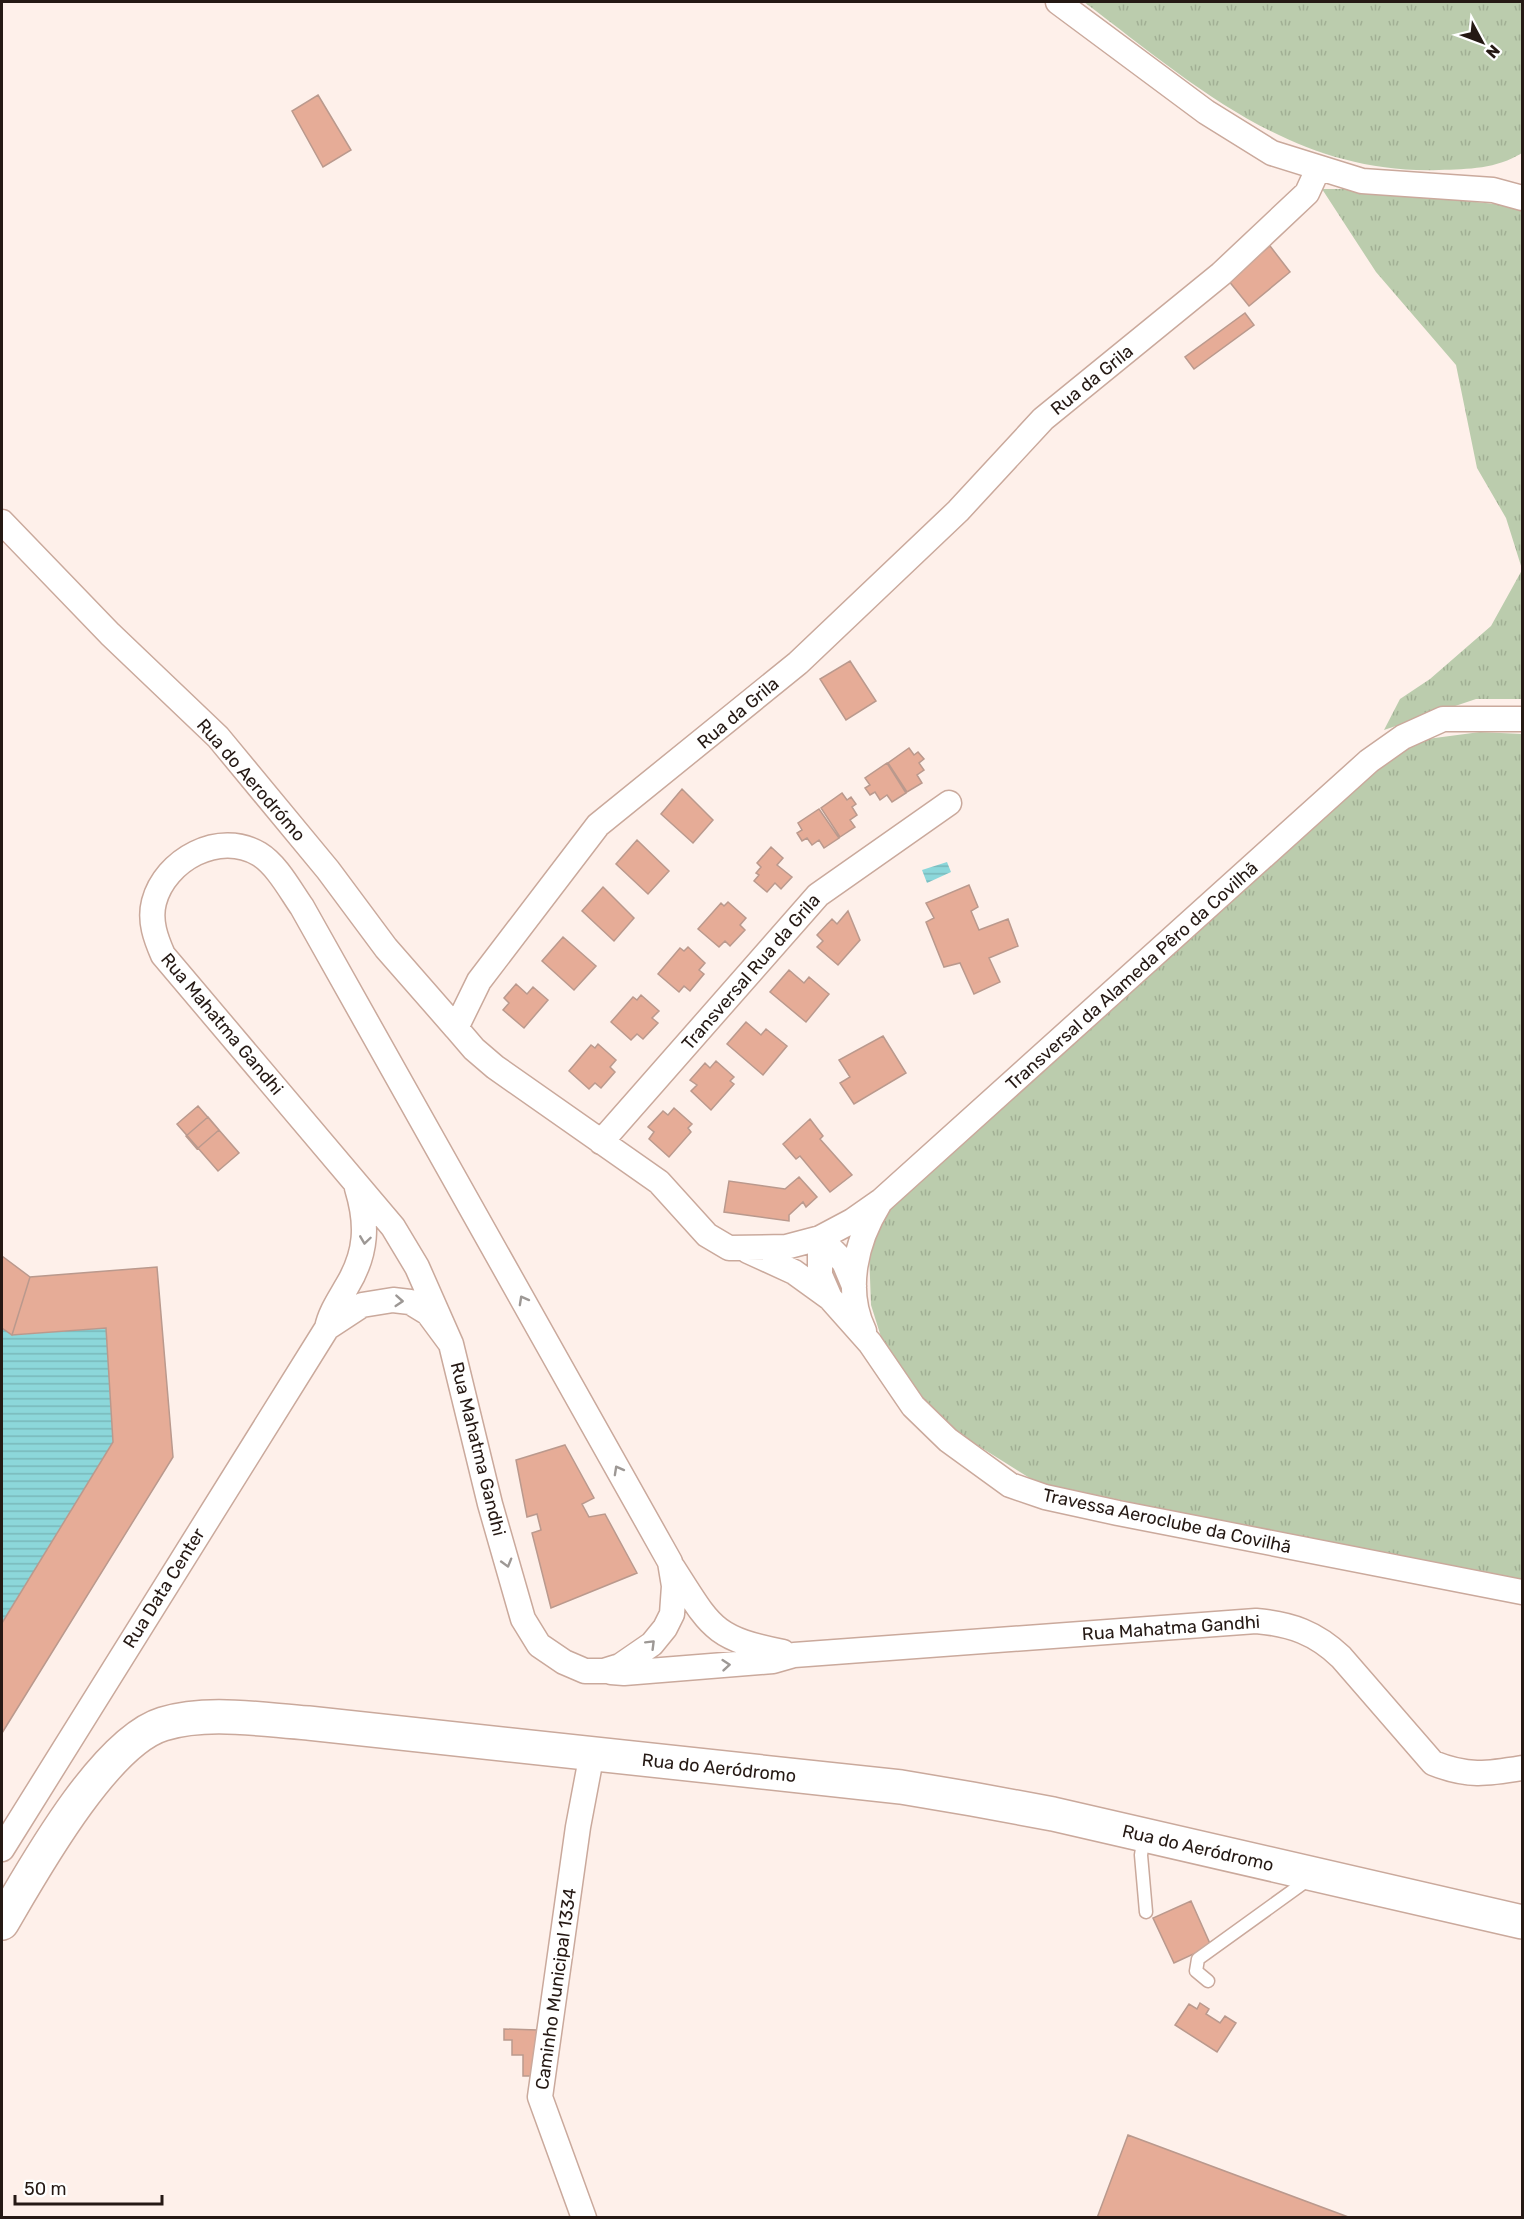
<svg xmlns="http://www.w3.org/2000/svg" width="1524" height="2219" viewBox="0 0 1524 2219" font-family="Rubik,sans-serif">
<defs>
<pattern id="grass-tufts" width="24" height="20" patternUnits="userSpaceOnUse" patternTransform="scale(1.5)"><rect width="24" height="20" fill="#bbccad"/><path d="M3 7l-1-3M5 7V3M7 7l1-3M15 17l-1-3M17 17v-4M19 17l1-3" fill="none" stroke="#a1af94"/></pattern>
<pattern id="water-rules" width="6" height="5" patternUnits="userSpaceOnUse" patternTransform="scale(1.5)"><rect width="6" height="5" fill="#8cd7da"/><path d="M0 2.5h6" fill="none" stroke="#79b8ba"/></pattern>
</defs>
<rect width="100%" height="100%" fill="#fef0ea"/>
<path fill="url(#grass-tufts)" d="M1084 2H1522V153C1496 169 1469 169 1439 170 1292 175 1193 84 1084 2Z
M1322 189H1344L1506 205 1522 210V569L1506 518 1477 468 1456 365 1376 272Z
M1522 570V699H1476L1384 730 1400 699 1430 679 1491 626Z
M1480 732 1522 734V1583L1321 1543 1036 1482 942 1423 887 1356 871 1305 869 1251 876 1218 1282 845 1412 741Z"/>
<path fill="url(#water-rules)" d="M947 862 951 872 927 883 922 870Z
M2 1328 12 1335 106 1328 113 1442 2 1623Z"/>
<path fill="#e6ac97" stroke="#ba998d" stroke-width="1.5" d="M318 95 351 150 323 167 292 111Z
M1270 246 1290 272 1249 306 1228 280Z
M1245 313 1254 325 1194 369 1185 357Z
M850 661 876 701 846 720 820 679Z
M909 748 914 755 918 752 924 759 919 763 924 770 917 775 922 783 907 792 888 763Z
M887 763 906 793 892 802 887 795 880 800 875 792 870 795 865 788 870 785 865 778Z
M682 789 713 820 693 843 661 814Z
M842 793 847 800 851 797 856 804 852 807 857 815 850 820 855 827 840 837 821 808Z
M819 809 839 838 824 848 819 840 812 845 807 838 802 841 797 833 802 830 798 823Z
M637 840 669 871 648 894 616 864Z
M771 847 783 858 777 865 792 877 781 889 775 883 767 892 754 881 759 875 756 873 761 867 757 863Z
M969 885 978 907 971 911 979 930 1008 919 1018 946 989 958 1000 982 974 994 960 963 944 967 926 922 934 918 926 903Z
M603 887 634 918 614 941 582 911Z
M728 902 746 918 740 925 745 930 730 946 725 941 719 947 698 929 721 903 724 906Z
M848 911 860 940 838 965 817 947 823 941 817 935 832 919 837 924Z
M563 937 596 966 574 990 542 961Z
M688 947 705 963 699 970 704 974 690 991 684 986 679 992 658 974 680 948 684 951Z
M789 970 804 983 809 977 829 994 806 1022 770 992Z
M516 984 527 994 533 987 548 1000 524 1028 503 1010 509 1003 504 998Z
M641 995 659 1011 652 1018 658 1023 643 1039 637 1034 631 1040 611 1022 633 997 637 1000Z
M746 1022 761 1035 766 1029 787 1046 763 1075 727 1044Z
M883 1036 906 1073 854 1104 840 1083 850 1077 839 1060Z
M598 1044 616 1060 610 1067 615 1072 601 1088 595 1083 589 1089 569 1071 591 1045 595 1048Z
M716 1061 734 1077 730 1081 734 1084 711 1110 691 1091 697 1085 690 1080 705 1063 710 1068Z
M198 1106 239 1153 218 1171 177 1124Z
M674 1108 692 1124 688 1128 691 1132 669 1157 649 1139 654 1132 648 1127 663 1111 668 1115Z
M208 1117 219 1130 197 1149 186 1136Z
M810 1119 823 1136 820 1139 852 1175 830 1192 800 1156 796 1159 783 1144Z
M799 1177 817 1197 806 1207 803 1202 789 1215V1221L724 1212 729 1181 785 1189Z
M2 1256 30 1277 12 1335 2 1328Z
M157 1267 173 1457 2 1733V1623L113 1442 106 1328 12 1335 30 1277Z
M565 1445 594 1498 582 1504 589 1517 605 1514 637 1573 551 1608 532 1533 541 1530 537 1514 527 1517 516 1460Z
M1191 1901 1211 1946 1174 1963 1153 1918Z
M1200 2003 1209 2009 1206 2014 1220 2023 1225 2016 1236 2023 1217 2052 1175 2025 1189 2004 1197 2009Z
M504 2029 537 2030 536 2076H523V2055H512V2040H504Z
M1128 2135 1351 2218H1097Z"/>
<g fill="none" stroke-linecap="round" stroke-linejoin="round">
<g stroke="#caa99c" stroke-width="15">
<path id="lane" d="M1144 1836 1141 1855 1146 1912
M1208 1981 1196 1971 1198 1959 1309 1879"/>
</g>
<g stroke="#caa99c" stroke-width="27">
<path id="street" d="M1058 2 1206 112 1272 153 1362 181 1493 190 1522 198
M1318 169 1307 193 1221 274 1043 419 958 511 798 663 598 825 479 981 456 1028 474 1049 495 1067 659 1182 707 1235 729 1248 786 1247 820 1238 852 1221 882 1200 1369 761 1403 737 1443 719H1522
M2 522 110 634 218 737 328 870 386 948 456 1028
M601 1142 818 895 949 803
M820 1238V1275L830 1298
M820 1238 844 1262 854 1286
M748 1251 794 1272 830 1298 870 1343 913 1406 948 1440 1010 1485 1045 1497 1118 1513 1522 1592
M327 1328 362 1305 393 1300 410 1302 428 1313 451 1344 490 1504 523 1619 539 1645 564 1662 585 1671H604L620 1666 652 1644 665 1628 672 1614 674 1586 670 1562 302 907C290 890 277 865 259 854 219 830 165 860 154 902 149 921 156 939 163 955L393 1227 417 1267 451 1344
M864 1331C844 1290 856 1241 879 1204
M673 1568C711 1627 712 1638 783 1652
M611 1672 624 1673 773 1661 794 1655 1256 1621C1291 1624 1316 1633 1341 1657L1433 1763C1468 1777 1486 1774 1522 1768
M2 1849 327 1328C330 1313 339 1300 347 1286 367 1253 368 1224 357 1188
M584 2218 540 2097 578 1827 592 1753"/>
</g>
<g stroke="#caa99c" stroke-width="36">
<path id="secondary" d="M2 1923C33 1870 104 1742 163 1724 208 1710 262 1720 308 1723L901 1787 972 1799 1053 1814 1522 1922"/>
</g>
<use href="#lane" stroke="#fff" stroke-width="12"/>
<use href="#street" stroke="#fff" stroke-width="24"/>
<use href="#secondary" stroke="#fff" stroke-width="33"/>
</g>
<defs><path id="oneway-chevron" d="M-2-3.5L2.5 0L-2 3.5" fill="none" stroke-width="1.6" stroke-linecap="round" stroke-linejoin="round" transform="scale(1.5)"/></defs>
<g stroke="#9d9895">
<use href="#oneway-chevron" transform="translate(365 1240) rotate(98)"/>
<use href="#oneway-chevron" transform="translate(523 1300) rotate(-119)"/>
<use href="#oneway-chevron" transform="translate(399 1301) rotate(4)"/>
<use href="#oneway-chevron" transform="translate(618 1470) rotate(-119)"/>
<use href="#oneway-chevron" transform="translate(507 1563) rotate(74)"/>
<use href="#oneway-chevron" transform="translate(651 1644) rotate(-45)"/>
<use href="#oneway-chevron" transform="translate(726 1665) rotate(-5)"/>
</g>
<g text-anchor="middle" dominant-baseline="central" stroke-width="4.5" stroke-linejoin="round" paint-order="stroke">
<g font-size="18" fill="#251914" stroke="#fff">
<text transform="translate(1092 380) rotate(-39)">Rua da Grila</text>
<text transform="translate(738 713) rotate(-40)">Rua da Grila</text>
<text transform="translate(251 780) rotate(49)">Rua do Aerodrómo</text>
<text transform="translate(751 972) rotate(-49)">Transversal Rua da Grila</text>
<text transform="translate(1132 976) rotate(-42)">Transversal da Alameda Pêro da Covilhã</text>
<text transform="translate(222 1024) rotate(50)">Rua Mahatma Gandhi</text>
<text transform="translate(478 1449) rotate(76)">Rua Mahatma Gandhi</text>
<text transform="translate(1167 1521) rotate(12)">Travessa Aeroclube da Covilhã</text>
<text transform="translate(164 1588) rotate(-58)">Rua Data Center</text>
<text transform="translate(1171 1628) rotate(-4)">Rua Mahatma Gandhi</text>
<text transform="translate(719 1768) rotate(6)">Rua do Aeródromo</text>
<text transform="translate(1198 1848) rotate(13)">Rua do Aeródromo</text>
<text transform="translate(556 1989) rotate(-82)">Caminho Municipal 1334</text>
</g>
</g>
<rect width="1524" height="2219" fill="none" stroke="#251914" stroke-width="6"/>
<g transform="translate(1482 42) rotate(131)" stroke="#ffffff" stroke-width="4.5" paint-order="stroke">
<path d="M0-4.5L10 22L0 15L-10 22Z" fill="#251914"/>
<text y="-9" font-size="16" font-weight="bold" text-anchor="middle" fill="#251914">N</text>
</g>
<path d="M15 2195v9h147v-9" fill="none" stroke="#251914" stroke-width="3"/>
<text x="24" y="2195" font-size="18" fill="#251914" stroke="#ffffff" stroke-width="4.5" paint-order="stroke">50 m</text>
</svg>
